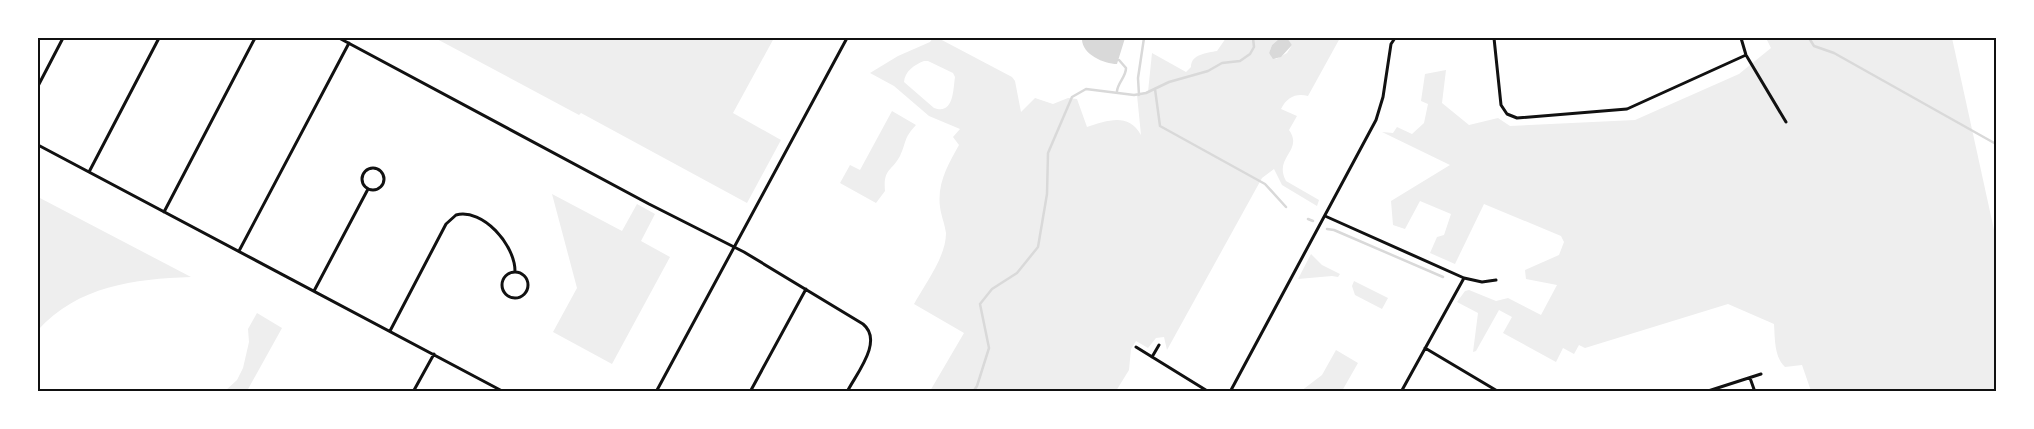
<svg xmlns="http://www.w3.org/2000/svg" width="2034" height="429" viewBox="0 0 2034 429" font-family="Overpass,sans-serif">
<rect width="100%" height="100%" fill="#fff"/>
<path fill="#eee" fill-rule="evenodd" d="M435 38H774L733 113 781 140 747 203 581 113 579 115Z
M933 38H938L1012 77 1015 81 1021 112 1035 98 1053 104 1068 98 1077 99 1087 127C1107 121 1128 112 1141 135L1137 95 1148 92 1152 53 1186 72 1191 67C1191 54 1207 53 1217 51L1226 38H1280L1272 45 1269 53 1276 59 1287 53 1292 45 1286 38H1340L1308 96C1296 93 1287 97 1281 109L1297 116 1289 130C1304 151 1273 157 1286 181L1319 200 1317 206 1282 185 1274 169 1262 178 1167 350 1164 337 1156 338 1148 348 1136 341 1131 349 1129 370 1116 391H930L964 333 914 304C925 284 946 257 946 233 945 225 941 215 940 207 937 183 948 165 959 145L953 137 960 129 929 116 894 86 870 73 898 56 930 42ZM924 61H928L953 73 955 77C953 90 954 115 934 108L904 82C905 71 914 65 924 61Z
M1766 38H1952L1996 239V391H1811L1802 365 1785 367C1774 357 1775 338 1774 324L1728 304 1585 348 1579 345 1574 354 1563 348 1556 362 1503 333 1512 317 1499 310 1476 351 1473 352 1478 313 1457 302 1465 291 1469 290 1496 301 1508 298 1541 315 1557 285 1526 279 1525 270 1559 255 1564 242 1561 236 1484 204 1455 264 1430 253 1437 237 1444 235 1451 214 1420 201 1405 229 1393 225 1391 201 1450 165 1382 132 1393 133 1397 127 1412 134 1424 123 1428 104 1421 101 1425 74 1446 70 1442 103 1469 125 1498 118 1510 126 1635 120 1739 74 1771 48Z
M892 111 916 125C903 139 907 141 900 156 891 172 883 169 885 191L876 203 840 183 850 165 860 170Z
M552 194 622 231 637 204 655 214 641 241 670 257 612 364 553 332 577 288Z
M38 197 191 277C134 279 78 286 38 330Z
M1311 254 1322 265 1340 274 1338 277 1332 276 1298 279Z
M1354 281 1388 298 1382 309 1355 295 1352 286Z
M257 313 282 328 247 391H225L237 380 243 368 249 342 248 329Z
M1336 350 1358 363 1342 391H1301L1322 375Z"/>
<path fill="#d9d9d9" d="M1082 38H1125L1117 64C1104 64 1081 54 1082 38Z
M1280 38H1287L1292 45 1281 57 1273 59 1269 53 1272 45Z"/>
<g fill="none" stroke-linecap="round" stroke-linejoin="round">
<path stroke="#d9d9d9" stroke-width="2.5" d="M1809 38 1814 46 1834 53 1996 144
M1155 89 1160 126 1265 184 1286 207
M1117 91C1118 82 1126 77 1126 68L1119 60
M1139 95 1138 78 1144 38
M1308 219 1313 221
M1327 229 1334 230 1443 277
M947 392H953
M973 392 977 386 989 348 980 304 992 289 1017 273 1038 247 1047 194 1048 153 1072 97 1086 89 1134 95 1146 93 1169 82 1208 71 1222 63 1240 61 1250 54 1254 47 1253 38"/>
<path stroke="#111" stroke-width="3" d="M339 38 649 204 744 252 863 324C884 341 856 374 847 392
M1494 38 1501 105 1507 114 1517 118 1627 109 1746 55
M1741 38 1746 55 1786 122
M38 86 63 38
M38 145 504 392
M362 179a11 11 0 1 1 22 0a11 11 0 1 1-22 0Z
M89 172 159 38
M164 212 255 38
M1325 216 1464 278 1482 282 1496 280
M239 251 349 43
M502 285a13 13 0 1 1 26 0a13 13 0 1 1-26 0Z
M314 291 368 189
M390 331 446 224 456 215C483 208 515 245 515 271
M1136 347 1209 392
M1425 348 1499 392
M1152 357 1159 345
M1750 378 1755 392
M413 392 434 354
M656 392 847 38
M750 392 806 289
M1230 392 1376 120 1383 97 1391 44 1395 38
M1401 392 1464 278
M1705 392 1761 374"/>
</g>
<rect width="2034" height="429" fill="none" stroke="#ffffff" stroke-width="78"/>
<rect x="39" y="39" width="1956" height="351" fill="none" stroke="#111" stroke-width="2"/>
</svg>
